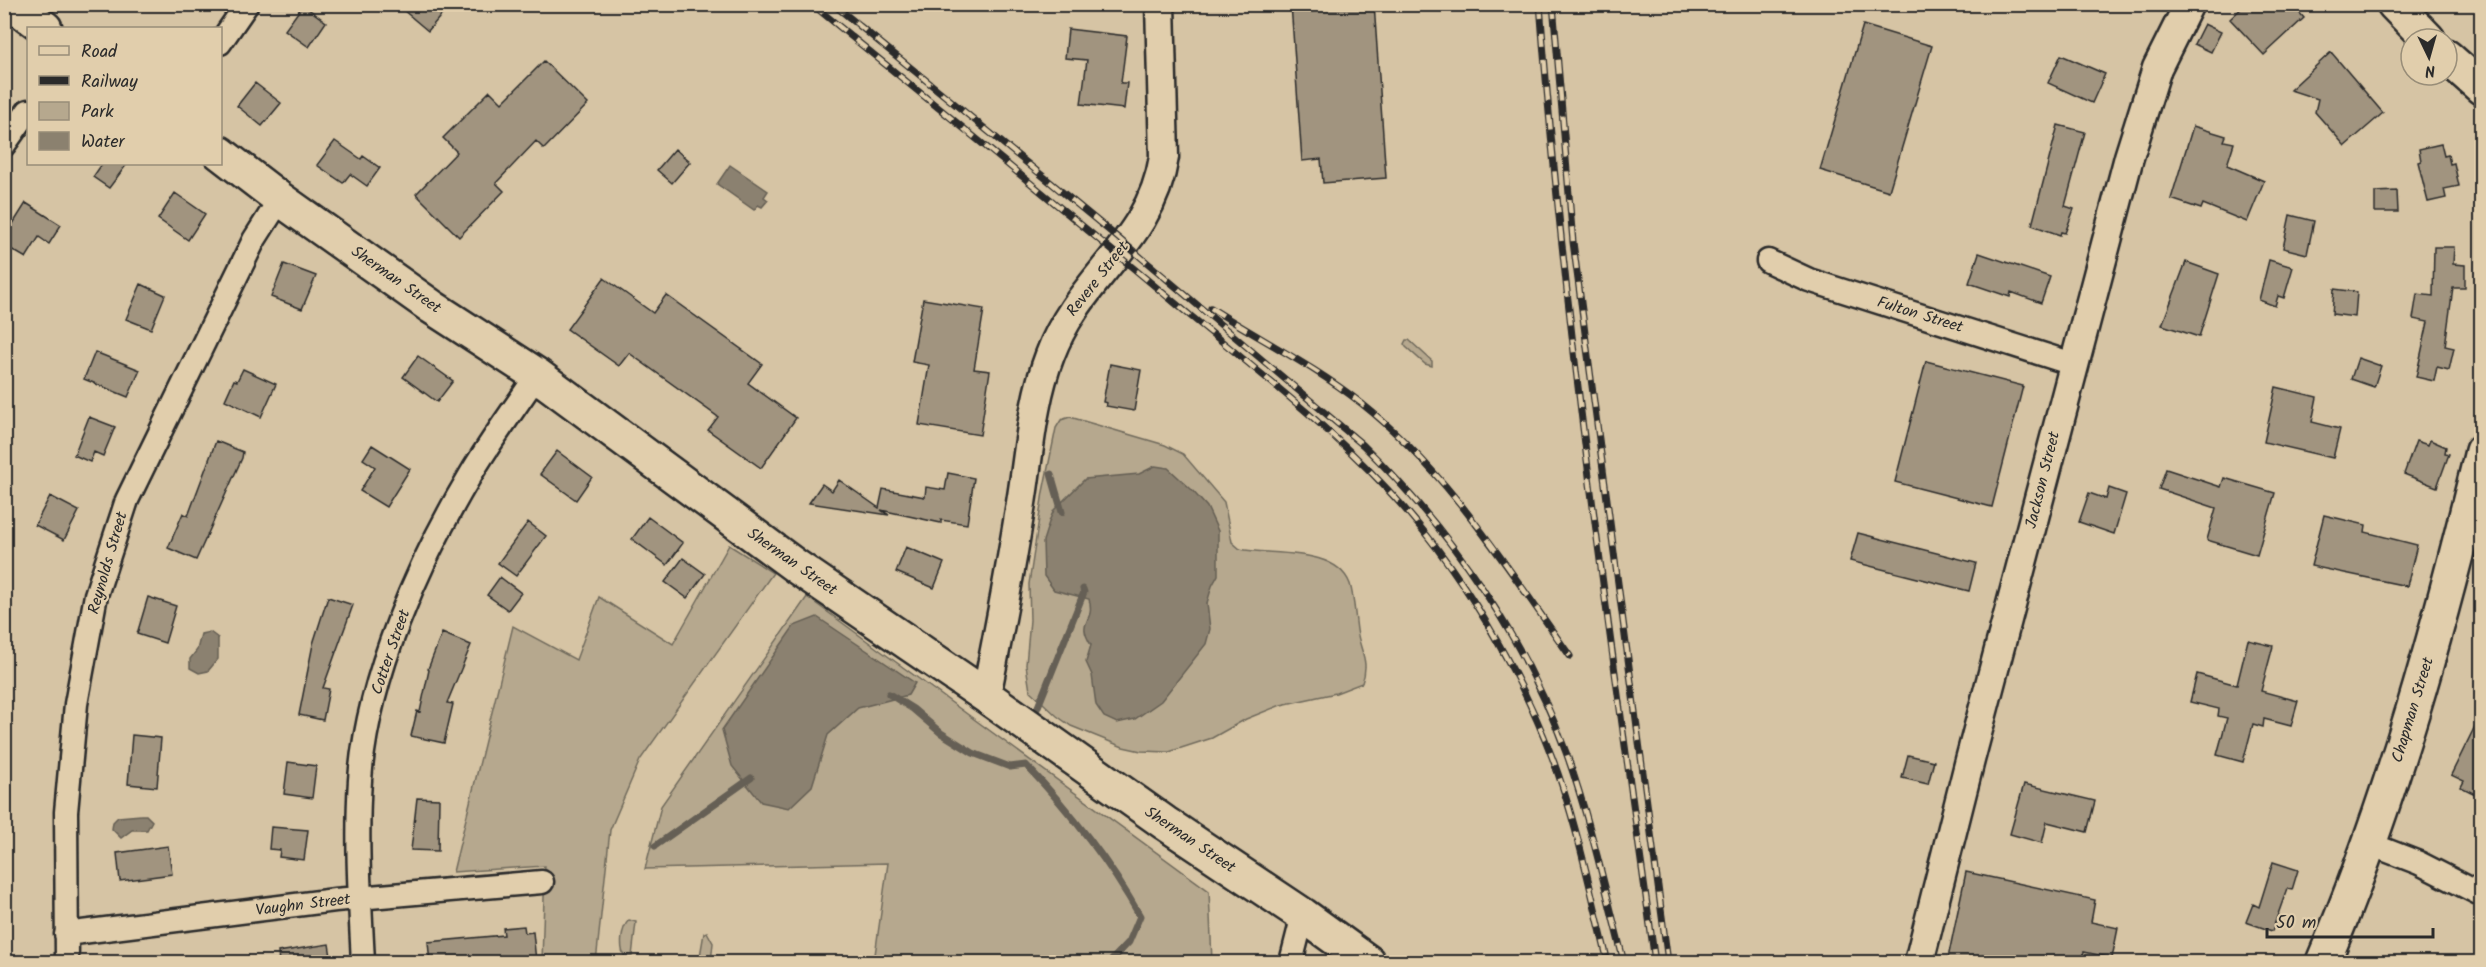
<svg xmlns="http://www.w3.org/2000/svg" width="2486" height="967" viewBox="0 0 2486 967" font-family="Kalam,sans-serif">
<rect width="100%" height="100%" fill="#d6c4a4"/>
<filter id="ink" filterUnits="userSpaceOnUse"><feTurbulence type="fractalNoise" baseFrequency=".0167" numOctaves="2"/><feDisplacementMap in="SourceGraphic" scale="12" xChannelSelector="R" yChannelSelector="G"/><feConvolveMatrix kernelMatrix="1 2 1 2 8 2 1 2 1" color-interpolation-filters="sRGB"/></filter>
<g filter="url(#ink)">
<path fill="#b6a88e" stroke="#706a5c" stroke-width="1.5" d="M1406 340H1409L1432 361V366L1425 364 1406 347 1404 344Z
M1070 417 1165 445 1183 454 1224 502 1232 542 1240 549C1270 556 1336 546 1350 584 1354 597 1355 615 1357 630 1360 652 1370 660 1362 683L1336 693 1281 705 1246 719 1212 738 1169 752 1141 751 1123 747 1071 726 1057 716 1030 691 1026 665 1030 620 1029 584 1043 492 1056 428 1061 420Z
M729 545 773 573 640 760 610 830 596 962H542L545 866 453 872 513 626 576 660 599 597 673 644Z
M807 597 1209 891 1212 962H874L888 863 645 869 661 806Z
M629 920 636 922 632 956 625 957C619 948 621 928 629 920Z
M707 932 713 943 711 962H699L704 933Z"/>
<path fill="#8b816f" stroke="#655f54" stroke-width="1.5" d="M730 165 768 191 764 197 768 200 762 207 758 205 754 210 717 184Z
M1155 466 1168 468 1191 489 1207 507 1218 531V575L1212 586 1207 603 1210 629 1206 644 1161 701 1135 719 1117 723 1104 717 1096 705 1092 675 1086 662 1091 645C1075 619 1096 624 1089 599L1054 590 1044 576 1043 541 1050 519 1054 510 1085 479 1139 474Z
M817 617 915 683 908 695 858 708 828 735 812 786 789 808 761 802 732 766 722 730 794 626Z
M210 632 218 638V659L208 671 199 673 190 668V659L197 650 201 634Z
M141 815H146L152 821 147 830H132L121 838 112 829 113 822 118 817Z"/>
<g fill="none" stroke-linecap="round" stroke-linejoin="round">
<path stroke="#655f54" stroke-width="7" d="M1051 474 1062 512
M889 694 913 709 941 733 973 753 1010 767 1026 765C1070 811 1109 861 1140 916L1129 942 1110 962
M1037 709 1084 592 1083 589
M655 846 751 778"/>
</g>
<path fill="#a1947f" stroke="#2b2b2b" stroke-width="1.5" d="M396 4H435L444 12 428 31Z
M1291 4H1374L1386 178 1323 183 1321 159 1302 161Z
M2246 4H2292L2304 18 2264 55 2230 19Z
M303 5 326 22 309 47 285 30Z
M2204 24 2221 32 2211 52 2194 44Z
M1863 25 1932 46 1889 191 1820 170Z
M1068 29 1127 36 1121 83H1127L1124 109 1081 104 1087 60 1065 58Z
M2331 52 2383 113 2345 146 2315 112 2318 99 2290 90Z
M2061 55 2105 74 2092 103 2048 83Z
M544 61 588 104 544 149 536 141 496 183 504 191 459 237 416 194 457 152 443 138 490 91 502 103Z
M255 83 281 103 262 126 237 106Z
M2058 125 2085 132 2065 206 2074 209 2065 233 2061 232 2060 235 2032 225Z
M2193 126 2226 136 2224 141 2234 143 2227 165 2264 181 2247 222 2203 204 2201 209 2171 199Z
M335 141 361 159 363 156 380 168 367 186 350 174 343 183 317 165Z
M2441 144 2444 156 2448 155 2450 164 2454 163 2459 186 2444 189 2446 198 2428 202 2418 162 2421 161 2419 149Z
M675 149 690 162 672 183 657 170Z
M102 164H127L109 188 93 177Z
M2397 191 2398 212H2375V192Z
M175 193 205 214 188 240 158 219Z
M26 203 61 225 49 244 39 237 26 258 4 245V238Z
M2290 215 2314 221 2307 254 2283 248Z
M2434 247H2454L2453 264 2465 265V288H2453L2445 346 2454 348 2449 370 2437 367 2434 381 2416 377 2428 322 2413 319 2417 294 2433 296Z
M1979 253 2050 277 2041 303 2011 292 2010 297 1969 283Z
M2269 260 2293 267 2284 298 2278 296 2275 306 2259 300Z
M2186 262 2219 274 2199 337 2162 325Z
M284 264 316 276 302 309 271 297Z
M604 278 653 313 666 295 762 364 748 383 796 418 761 468 708 430 718 417 629 353 619 366 567 329Z
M141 284 165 295 151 329 126 319Z
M2334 289 2357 292 2355 317 2332 314Z
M923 299 984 309 974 369 990 371 980 435 919 425 929 365 912 362Z
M95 352 140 370 128 397 84 379Z
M418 356 453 381 437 402 403 377Z
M2358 358 2381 366 2374 387 2351 379Z
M1926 361 2023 386 1992 507 1895 482Z
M1110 364 1141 370 1134 411 1106 406 1107 403 1103 402Z
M243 369 276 384 261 417 225 400 234 380 237 381Z
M2276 387 2317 397 2312 422 2340 429 2333 458 2264 442Z
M89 417 115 427 103 456 94 452 90 462 74 455Z
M2430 440 2446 447 2445 453 2449 454 2437 487 2404 474 2416 441 2428 445Z
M216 441 243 452 242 458 196 560 168 548 183 513 188 516Z
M372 445 410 469 386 507 360 491 375 467 363 459Z
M557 451 592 477 576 500 540 474Z
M2166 469 2221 487 2224 478 2275 493 2257 555 2207 540 2216 508 2159 489Z
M948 473 974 478 967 524 941 520V523L881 510 889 515 809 503 822 484 832 491 839 480 879 508 883 489 925 497 926 487 945 490Z
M2109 488 2126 494 2114 534 2079 522 2089 493 2106 499Z
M50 496 79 511 64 540 35 525Z
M2324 515 2366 525 2365 532 2417 545 2407 586 2311 566Z
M648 517 683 543 667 565 632 539Z
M528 522 546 536 516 576 498 563Z
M1858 533 1976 563 1969 591 1850 561Z
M906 547 944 563 934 588 896 572Z
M683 558 705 574 687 598 665 582Z
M500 577 521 593 508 610 487 595Z
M148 597 176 606 165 643 137 634Z
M328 597 353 605 323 688 329 689 323 720 299 715 313 644Z
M442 633 471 645 447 703 453 704 444 743 411 736 417 711 420 712 429 670 428 669Z
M2248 640 2273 646 2261 691 2298 701 2291 726 2264 719 2263 727 2253 724 2243 762 2217 755 2227 718 2218 716 2219 709 2190 702 2197 674 2237 685Z
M2481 714V797L2461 787 2464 781 2451 775Z
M132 735 161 738 157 787 128 784Z
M1908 755 1934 761 1928 784 1902 778Z
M288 762 316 766 312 798 284 794Z
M2024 784 2095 801 2087 832 2047 822 2042 843 2010 834Z
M417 798 439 799 438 851 411 850Z
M271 827 308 830 304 860 279 857 280 850 269 849Z
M168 846 172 874 120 881 117 853Z
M2273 862 2298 870 2292 890 2287 889 2272 931 2246 922 2253 904 2259 907Z
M1966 872 2095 900 2091 922 2118 928 2112 958 2084 952 2082 963H1947Z
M524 926 525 933 533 932 536 961 430 963 428 942 504 935 503 928Z
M329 944 332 963H279L278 952Z"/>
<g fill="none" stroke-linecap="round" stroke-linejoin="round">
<g stroke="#2b2b2b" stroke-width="27">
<path id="minor" d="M220 43 247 4
M4 145 28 111
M1768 261 1809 280 2073 364
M2370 844 2419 863 2482 895
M66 934 335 900 542 882
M67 962 66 812 76 704 96 595 127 500 254 240 280 199
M363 962C360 902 356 840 360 780 367 678 419 561 471 474 491 440 515 408 537 375
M1291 962 1303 915"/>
</g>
<g stroke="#2b2b2b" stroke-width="33">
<path id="tertiary" d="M986 696C999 631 1011 567 1021 503 1029 454 1032 401 1050 355 1079 277 1151 242 1164 157L1160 4
M1919 962 1970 760 2129 157 2157 68 2189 4"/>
</g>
<g stroke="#2b2b2b" stroke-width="38">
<path id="secondary" d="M12 4 45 28
M2394 4 2428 39
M2447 57 2482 88
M220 153 280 199 432 307 537 375 797 567 986 696 1165 823 1303 915 1368 962
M2323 962C2393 797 2440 625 2482 451"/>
</g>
<use href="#minor" stroke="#e1ceac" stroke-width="22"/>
<use href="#tertiary" stroke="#e1ceac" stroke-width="28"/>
<use href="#secondary" stroke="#e1ceac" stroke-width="33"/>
<g stroke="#2b2b2b" stroke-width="7">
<path id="rail" d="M812 4C933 104 1055 202 1175 303 1247 363 1324 421 1388 490 1430 535 1467 587 1497 641 1518 678 1537 717 1552 757 1577 823 1591 894 1608 962
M833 4 1111 232 1363 445C1452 532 1525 638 1567 755 1591 823 1606 893 1624 962
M1540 4C1564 325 1611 644 1655 962
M1553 4 1573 242 1668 962
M1211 308C1261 340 1314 366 1361 403 1447 471 1507 567 1570 656"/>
</g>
<use href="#rail" stroke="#e1ceac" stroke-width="4.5" stroke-dasharray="14" stroke-linecap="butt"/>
</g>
</g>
<g text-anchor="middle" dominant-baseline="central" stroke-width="4.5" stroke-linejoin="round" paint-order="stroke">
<g font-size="16" fill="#2b2b2b" stroke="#e1ceac">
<text transform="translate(1098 279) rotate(-52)">Revere Street</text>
<text transform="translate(396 280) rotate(35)">Sherman Street</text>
<text transform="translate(1920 315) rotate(17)">Fulton Street</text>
<text transform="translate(2043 480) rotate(-76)">Jackson Street</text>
<text transform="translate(792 562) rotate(35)">Sherman Street</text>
<text transform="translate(108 563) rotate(-74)">Reynolds Street</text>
<text transform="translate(391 652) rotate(-71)">Cotter Street</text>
<text transform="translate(2413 710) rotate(-73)">Chapman Street</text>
<text transform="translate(1190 840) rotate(34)">Sherman Street</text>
<text transform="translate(303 905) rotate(-7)">Vaughn Street</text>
</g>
</g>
<rect width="2486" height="967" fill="none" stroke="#e1ceac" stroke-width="24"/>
<rect x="12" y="12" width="2462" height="943" fill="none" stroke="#2b2b2b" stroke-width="2" filter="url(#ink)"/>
<rect x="27" y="27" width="195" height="138" fill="#e1ceac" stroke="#988d78" stroke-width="1.5"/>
<rect x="39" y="46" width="30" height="9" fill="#e1ceac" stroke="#988d78" stroke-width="1.5"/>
<text x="81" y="57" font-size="18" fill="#2b2b2b">Road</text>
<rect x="39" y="76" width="30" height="9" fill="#2b2b2b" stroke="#988d78" stroke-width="1.5"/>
<text x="81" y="87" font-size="18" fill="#2b2b2b">Railway</text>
<rect x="39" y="102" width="30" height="18" fill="#b6a88e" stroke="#988d78" stroke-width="1.5"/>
<text x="81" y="117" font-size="18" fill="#2b2b2b">Park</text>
<rect x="39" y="132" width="30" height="18" fill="#8b816f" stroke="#988d78" stroke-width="1.5"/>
<text x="81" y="147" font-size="18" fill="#2b2b2b">Water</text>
<g transform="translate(2429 57) rotate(175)"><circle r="28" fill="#e1ceac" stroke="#988d78" stroke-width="1.5"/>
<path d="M0-4.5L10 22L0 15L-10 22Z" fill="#2b2b2b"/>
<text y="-9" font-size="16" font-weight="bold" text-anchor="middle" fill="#2b2b2b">N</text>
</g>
<path d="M2267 928v9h166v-9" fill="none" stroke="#2b2b2b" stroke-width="3"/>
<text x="2276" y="928" font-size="18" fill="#2b2b2b" stroke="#e1ceac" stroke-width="4.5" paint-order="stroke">50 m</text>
</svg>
